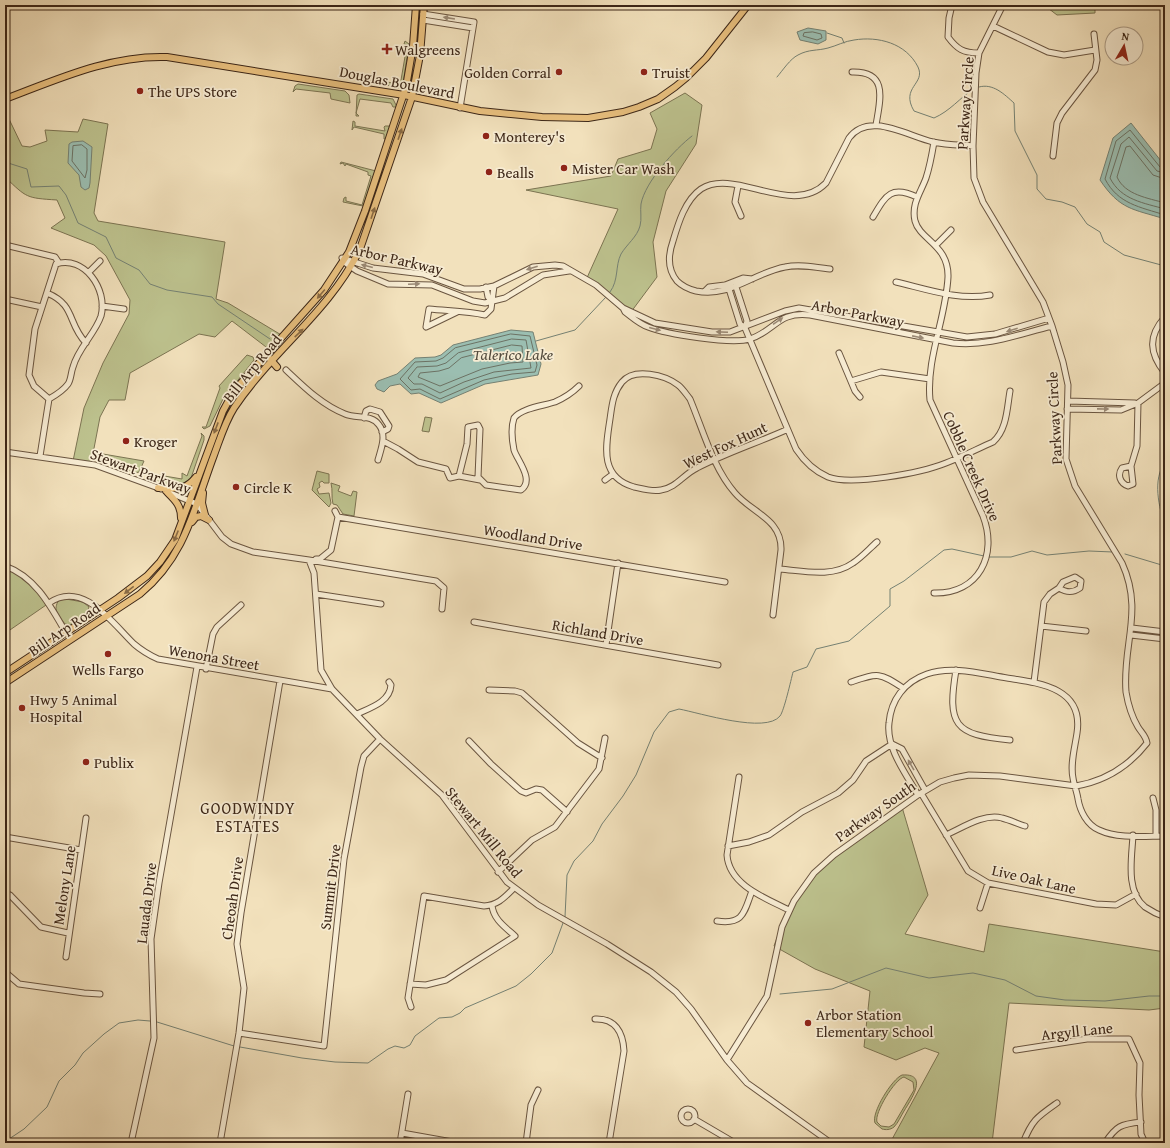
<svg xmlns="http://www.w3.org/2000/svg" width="1170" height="1148" viewBox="0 0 1170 1148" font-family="'Gentium Book Plus',serif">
<rect width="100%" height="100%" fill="#f2e1bc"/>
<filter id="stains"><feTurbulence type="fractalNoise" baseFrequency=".005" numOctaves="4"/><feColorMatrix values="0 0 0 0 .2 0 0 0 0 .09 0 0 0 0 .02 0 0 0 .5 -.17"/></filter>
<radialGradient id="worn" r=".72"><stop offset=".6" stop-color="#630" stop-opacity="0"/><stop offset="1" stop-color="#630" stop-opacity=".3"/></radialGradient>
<path fill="#bdc28e" stroke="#7c7452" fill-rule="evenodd" d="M1044 5H1095V13L1057 15Z
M405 41 409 44 403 84 400 88 372 82 370 81 371 76V80L394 83 396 79 401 80 407 45 404 44Z
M298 84 345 91 349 95 350 103 331 99 330 93 296 89 293 92 295 86Z
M685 93 702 105 696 144 666 191 653 242 657 277 628 316 586 280 618 209 526 190 611 176 618 159 651 149 657 129 650 113Z
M359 94 393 99 397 107H393L391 103 360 99 356 113 359 116H356L357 95Z
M5 118 9 119 22 146 30 147 47 141 45 130 78 132 83 119 108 124 94 213 98 221 225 242 216 299 228 303 283 336 270 350 232 321 215 337 199 334 130 373 125 400H109L100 417 91 464 73 461 84 408 103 363 129 314 130 300 106 256 94 245 51 228 65 218 57 200C26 198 27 198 5 177Z
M353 121 355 122V126L385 131 384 127 385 126H389L390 129 386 139H384V134L354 127 352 130Z
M341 162 376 171 363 206 343 202 344 198 346 197V201L362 205 371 176 368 175V172L346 164 345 166 343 163 340 164Z
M247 355 253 357 254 360 223 399 210 426 204 429 202 427H206L220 388 219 386Z
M425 417 432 418 429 432 422 431Z
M201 433 204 436V440L190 481C178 492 160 482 147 477L145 470 147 473 182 479V473L187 476 202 436Z
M103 454 144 461 139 472 135 473 101 461 100 456Z
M317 471 329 474V483H324L322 481 319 483 320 487 317 489 319 494 329 493 331 503 329 507 312 490Z
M331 483 340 486 338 491 351 496 353 491 357 492 354 516 343 514 337 505 333 504C331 497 333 491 331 483Z
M5 566 26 578 49 603 7 632 5 629Z
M66 599 83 602 89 607 86 615 70 625 65 624C59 616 52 610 59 600Z
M902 807 928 895 905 934 984 952 989 924 1165 952V1008L1149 1010 1009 1003 992 1143H890L939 1053 925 1048 896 1060 864 1047 870 991 815 969 774 946 786 913 807 881 833 853 861 836Z
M902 1075C930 1073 910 1101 904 1111 901 1116 898 1123 894 1127 890 1130 886 1130 882 1129L875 1123C871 1113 892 1079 902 1075ZM904 1077 913 1082 914 1090 894 1124 889 1127 881 1126 877 1122C874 1113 895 1079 904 1077Z"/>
<path fill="#9bbeb1" stroke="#758173" d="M808 28 826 31V40L818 44 800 40 797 32Z
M1131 123 1165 166V219C1133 209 1120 210 1100 180L1113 138Z
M83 141 92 147 90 183 89 188 85 190 81 187 79 175 68 163 69 144 72 142Z
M511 330 533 332 541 364 538 375 485 384 441 403 419 393 411 394 400 384 390 386 384 392 377 389 375 385 378 381 397 374 415 358 435 357 441 355 453 345Z"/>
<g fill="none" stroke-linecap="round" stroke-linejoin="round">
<path stroke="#6c7264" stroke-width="1" d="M813 32 821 34 822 38 817 40 803 36 804 33Z
M82 145 87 149V170L85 178 72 161 73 146Z
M1165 168 1160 167 1130 130 1116 141 1105 179C1118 204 1140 207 1165 215
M1165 173 1157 171 1129 137 1121 144 1110 178C1121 200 1144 203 1165 209
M1165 179 1153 175 1130 146 1126 147 1117 177C1125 195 1148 198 1165 203
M511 334 530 336 537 365 535 372 512 374 484 380 440 399 420 389 411 390 400 379 415 362 436 361 443 358 455 348Z
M512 339 526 340 531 368 494 372 464 382 440 393 422 384H414L408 378 417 367 437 366 446 363 458 353Z
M512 345 522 346 523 362 510 363 482 369 440 386 418 377 420 373 439 371 449 368 461 358Z"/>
<path stroke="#758173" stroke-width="1" d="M827 33 842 38 844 43
M777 77C783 70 790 59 798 55 809 49 817 51 828 48 836 46 845 41 854 40 878 36 906 43 918 67 926 84 900 87 914 111L934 118C950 111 960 98 973 89
M979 87C993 83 1004 94 1014 103L1015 131 1037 175V189L1046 199 1062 202 1075 207 1087 224 1100 232 1104 242 1124 255 1165 266
M5 162 27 169 31 187 59 186 66 195 78 223 106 237 116 258 139 270 150 284 167 290 212 297 218 304 270 339
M610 292C619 280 615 266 621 254 627 244 637 237 640 226 642 219 640 211 641 204 645 182 675 149 692 136
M536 341 575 330 606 297
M1165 462C1152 480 1159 507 1165 526
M1125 554 1165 566
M989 557H1011L1032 551 1047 555 1089 551 1113 552
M1165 565 1163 558 1165 542
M565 917 567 875 574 861 593 841 602 824 623 796 636 775 654 732 669 712 679 709C700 713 766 734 780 716 784 711 791 680 793 672L807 667 816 649 849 641 890 606V589L904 581 944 550 952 549 984 556
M780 994 832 989 886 968 929 978 973 973 1005 980 1036 996 1065 1000 1105 1001 1149 996H1165
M157 1022 234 1046
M240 1047 302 1058 335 1062 368 1063 388 1049 395 1046 404 1048 410 1045 415 1036 439 1018 452 1017 460 1013 465 1008 516 986 531 974 552 953 563 923
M6 1143 9 1139 24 1129 47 1107 59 1081 75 1065 83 1053 104 1034 119 1023 138 1020 150 1021"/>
<g stroke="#6a5540" stroke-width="7">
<path id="minor" d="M952 5 949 18 948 37C957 49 963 53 979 53
M423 14 474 22 460 108
M423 20 473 28
M993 26 1048 52 1064 55 1095 50
M852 72C889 71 880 100 876 125
M1053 156 1057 123 1062 113 1095 70 1097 60 1094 34
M738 186 735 202 741 216
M873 217C886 195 891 185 917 197
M5 245 55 257 59 263
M936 245 951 230
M830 269C815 267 799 264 785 267 753 273 730 298 696 291 688 289 682 286 677 281 667 269 668 255 673 241 678 224 685 200 701 189 735 167 792 218 826 183L849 138C869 111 907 136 933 142 946 145 960 145 973 146
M569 271 543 275 505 298 485 303 473 301 432 285 388 284 357 271 344 262 342 258 373 268 423 274 464 289H480L494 286 533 267 555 265 563 266 596 285 623 308 625 312C632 317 639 324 648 327 666 334 732 345 750 339 775 331 778 311 810 315L953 343C987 347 1019 334 1052 326
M89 272 100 261
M896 282C926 289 959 301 990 295
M486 287 488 297 492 302
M736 287 747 321 745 328
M729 289 740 324 745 328 796 449C804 461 814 471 828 477 852 486 921 473 946 463 962 457 977 449 993 442 1007 430 1007 408 1010 391
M1165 291V296
M704 292 709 287 725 285 743 278 752 279
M47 293C76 305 67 323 86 343
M5 299 42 307
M102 306 124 309
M623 308 655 323 712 332H730L785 311 799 308 967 337 995 334 1049 318
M457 312 426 327 429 309C448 311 467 311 485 315L491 309 494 286
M1165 317C1148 336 1149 353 1165 373
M839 353 855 391 860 397
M286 370C304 387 322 405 345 414 356 419 372 414 379 425 387 435 381 449 378 460
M851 381 881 372 930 379
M1068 401 1135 403
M1067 409 1121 410 1138 403 1165 383
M364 418 366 411 370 409 380 412 389 426 388 429 382 432
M383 441 398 449 418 462 446 469 450 478 459 476 467 444 468 427 478 425 480 429 478 477 486 485 521 490C535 480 517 460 514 450 512 440 511 427 514 418 522 408 543 406 555 402 564 398 572 393 579 386
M5 452 95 465 161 489
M40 456 49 399C56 395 63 391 68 384 71 380 71 372 73 367 78 348 95 334 101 316 108 289 84 255 56 264L35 329 29 375 34 386 49 399
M1131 466 1122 468C1117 475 1120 483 1128 486L1133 484 1131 466 1137 446 1138 403
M459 476 480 480
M605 480 613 474
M168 492 197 504 222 537 231 544 253 552 309 560 314 573 321 670 332 689 380 739 442 795 507 882 538 905 607 944 651 972 676 992 691 1009 727 1060 747 1083 831 1143
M338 517 725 582
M316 559H320L331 550 338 517 335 511
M309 560 436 581 444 588 442 609
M5 566C36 577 51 607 66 633
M780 569C804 571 832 578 853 563 862 557 869 549 877 542
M1075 577 1081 581 1080 588C1073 593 1067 593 1059 588L1063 582Z
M934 593C979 594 998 555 983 516L930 400C926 358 946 318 948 277 949 245 920 240 915 221 911 204 921 192 926 178 930 166 932 154 934 142
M316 594 381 604
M49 603C83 579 113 624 134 644 141 650 149 655 158 659L332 689
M773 615 781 550C782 519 752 513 735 493 713 468 703 430 690 399 686 394 683 389 678 385 665 375 634 367 622 382 613 393 612 405 610 419 606 446 599 477 634 487 643 489 653 492 661 490 676 488 684 474 697 468 726 453 757 443 786 430
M474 622 718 665
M1041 626 1086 631
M1132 628 1165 632
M1131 635 1165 639
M606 645 618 563
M206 669 213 634 217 627 241 605
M956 670C947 725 954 735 1010 740
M851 682C878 673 879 672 903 688
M1034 682 1044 602 1050 594 1059 588
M489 690 515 691 522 693 578 743 602 758
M357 714C370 708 390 702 391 685L389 682
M469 741 491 764 521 791 526 793 536 789 542 790 567 812
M892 744 902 749 925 790
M739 777 727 855C729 885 765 898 789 910
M921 793 968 871 988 883 1096 904 1116 905 1136 894
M918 795C906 774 886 748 889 723 891 700 904 682 927 674 952 665 982 674 1007 678 1040 683 1084 688 1077 733 1075 747 1070 764 1073 778 1074 785 1077 792 1078 799 1080 811 1087 825 1099 830 1118 839 1145 836 1165 836
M1153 798 1156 810V836
M946 835C962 828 984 813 1002 818 1010 820 1018 824 1025 826
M1133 835C1132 857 1125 891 1145 907 1151 911 1159 915 1165 917
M5 837 81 850
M728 846 749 842 769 835 802 812 838 793 853 780 866 761 892 744
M498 872 532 840 555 827 599 769 605 738
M5 893 10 895 41 927 68 933
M980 908 988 883
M717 921C744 925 744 912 752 891
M66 957 86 818
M5 972 19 984 84 993 100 994
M410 984 426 985 446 980 515 936C505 927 493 919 492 905
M411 1007 408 998 424 896 484 906C498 905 504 898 514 888
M595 1019C615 1018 623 1032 624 1051L609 1143
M239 1033 324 1046 344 859 361 767 364 756 380 739
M1016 1050 1087 1039H1129L1140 1063 1139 1095 1141 1134 1145 1143
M727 1060 767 996 782 927 794 901 814 873 834 855 918 795 940 782 954 778 969 775 1000 776 1076 786C1105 781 1129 766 1147 743 1146 736 1141 732 1138 727 1132 717 1128 704 1126 692 1122 645 1144 611 1122 563L1075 486 1066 459 1068 385 1063 362 1052 326 1043 302 983 202 974 178 973 146 976 73 979 53 1003 5
M681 1116a7 7 0 1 1 14 0a7 7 0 1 1-14 0Z
M694 1119 735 1143
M402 1133 458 1143
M131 1143 154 1038 151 939 159 883 197 667
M220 1143 239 1033 244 988 237 944 241 913 280 681
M400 1143 408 1094
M526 1143 531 1105 538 1090
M1023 1143C1032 1120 1037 1117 1057 1103
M1105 1143C1116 1126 1121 1124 1141 1122"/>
</g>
<g stroke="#3c2617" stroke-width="8">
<path id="major" d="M5 99C58 79 110 55 167 57L404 95 480 111 542 117 588 118 623 112 639 107 658 99 675 87 686 78 706 58 748 5
M270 359 277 367
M158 488C175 488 184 492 196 477
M166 491C175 500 181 505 181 518
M203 493 202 503 205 515
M192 522 196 517 201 516 209 520
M5 673 118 598 147 576 160 562 175 540 223 411 234 391 324 290 349 252 365 211 406 87 413 46 416 5
M5 683 140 594C186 556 194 508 214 455 220 439 225 422 234 408 272 351 330 311 360 249L412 97 420 55 424 5"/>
</g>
<use href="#minor" stroke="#f7ecd3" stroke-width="5"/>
<use href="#major" stroke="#e9c07e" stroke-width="6"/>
</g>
<defs><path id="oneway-solid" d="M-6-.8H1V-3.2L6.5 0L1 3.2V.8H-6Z"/></defs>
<g fill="#9a8975">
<use href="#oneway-solid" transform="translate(449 18) rotate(-171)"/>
<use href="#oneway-solid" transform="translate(367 266) rotate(-166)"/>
<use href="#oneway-solid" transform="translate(532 268) rotate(162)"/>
<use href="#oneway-solid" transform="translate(414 284) rotate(-3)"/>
<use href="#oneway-solid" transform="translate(778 321) rotate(-34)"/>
<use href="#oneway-solid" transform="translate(655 329) rotate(14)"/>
<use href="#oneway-solid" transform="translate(1012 330) rotate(162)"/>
<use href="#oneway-solid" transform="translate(722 332) rotate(-178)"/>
<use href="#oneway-solid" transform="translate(918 337) rotate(11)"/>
<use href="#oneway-solid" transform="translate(1103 409) rotate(1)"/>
<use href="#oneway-solid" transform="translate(911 765) rotate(-120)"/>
</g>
<g fill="#8a6b45">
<use href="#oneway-solid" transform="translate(400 134) rotate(-71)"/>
<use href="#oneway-solid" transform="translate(373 213) rotate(-71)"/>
<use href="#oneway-solid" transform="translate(321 294) rotate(130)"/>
<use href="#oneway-solid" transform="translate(299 333) rotate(-44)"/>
<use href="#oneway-solid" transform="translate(216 428) rotate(111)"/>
<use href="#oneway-solid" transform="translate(176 536) rotate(112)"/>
<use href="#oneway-solid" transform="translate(129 590) rotate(142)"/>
</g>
<g fill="#8f2418" stroke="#f7ecd3" stroke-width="1.5">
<path d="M385 43h4v4h4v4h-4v4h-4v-4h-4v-4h4z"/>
<circle cx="559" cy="72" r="4"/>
<circle cx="644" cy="72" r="4"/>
<circle cx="140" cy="91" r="4"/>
<circle cx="486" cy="136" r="4"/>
<circle cx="564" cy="168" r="4"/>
<circle cx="489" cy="172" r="4"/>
<circle cx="126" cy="441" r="4"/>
<circle cx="236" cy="487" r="4"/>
<circle cx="108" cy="654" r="4"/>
<circle cx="22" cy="708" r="4"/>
<circle cx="86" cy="762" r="4"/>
<circle cx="808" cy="1023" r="4"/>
</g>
<g text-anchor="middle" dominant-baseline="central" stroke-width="3.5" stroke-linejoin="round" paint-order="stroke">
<g font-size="15" fill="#3c2617" stroke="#f7ecd3" text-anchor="start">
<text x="395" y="49">Walgreens</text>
<text x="551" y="72" text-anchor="end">Golden Corral</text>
<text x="652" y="72">Truist</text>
<text x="148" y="91">The UPS Store</text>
<text x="494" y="136">Monterey's</text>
<text x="572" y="168">Mister Car Wash</text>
<text x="497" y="172">Bealls</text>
<text x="134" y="441">Kroger</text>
<text x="244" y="487">Circle K</text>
<text x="108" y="669" text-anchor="middle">Wells Fargo</text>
<text x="30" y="699">Hwy 5 Animal<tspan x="30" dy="17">Hospital</tspan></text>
<text x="94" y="762">Publix</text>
<text x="816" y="1014">Arbor Station<tspan x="816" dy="17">Elementary School</tspan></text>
</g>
<g font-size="15" fill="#3c2617" stroke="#f7ecd3">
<text transform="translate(397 82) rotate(11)">Douglas Boulevard</text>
<text transform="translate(965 103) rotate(-86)">Parkway Circle</text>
<text transform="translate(397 259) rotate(13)">Arbor Parkway</text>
<text transform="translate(858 313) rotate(11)">Arbor Parkway</text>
<text transform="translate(252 368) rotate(-51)">Bill Arp Road</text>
<text transform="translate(1054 418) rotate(-93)">Parkway Circle</text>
<text transform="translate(725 445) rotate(-25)">West Fox Hunt</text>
<text transform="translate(972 466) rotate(66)">Cobble Creek Drive</text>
<text transform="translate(141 471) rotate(20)">Stewart Parkway</text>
<text transform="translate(533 537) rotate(9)">Woodland Drive</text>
<text transform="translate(64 629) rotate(-34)">Bill Arp Road</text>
<text transform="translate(598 632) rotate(10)">Richland Drive</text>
<text transform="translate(214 657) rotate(10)">Wenona Street</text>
<text transform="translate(875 811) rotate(-35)">Parkway South</text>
<text transform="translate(484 832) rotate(51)">Stewart Mill Road</text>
<text transform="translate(1034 879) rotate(13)">Live Oak Lane</text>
<text transform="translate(64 885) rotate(-81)">Melony Lane</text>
<text transform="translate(330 887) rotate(-83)">Summit Drive</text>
<text transform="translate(232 898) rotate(-82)">Cheoah Drive</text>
<text transform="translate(146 903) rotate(-83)">Lauada Drive</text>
<text transform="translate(1077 1031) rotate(-6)">Argyll Lane</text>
</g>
<g font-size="16" font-style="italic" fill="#544c3e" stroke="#f7ecd3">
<text x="513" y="354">Talerico Lake</text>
</g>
<g font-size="16" letter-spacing="1" fill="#3c2617" stroke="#f7ecd3">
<text x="248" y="808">GOODWINDY<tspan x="248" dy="18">ESTATES</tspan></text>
</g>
</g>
<rect width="1170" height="1148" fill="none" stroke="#f2e1bc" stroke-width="20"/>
<rect x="6" y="6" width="1158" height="1136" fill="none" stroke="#3c2617" stroke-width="2"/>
<rect x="10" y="10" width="1150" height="1128" fill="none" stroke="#3c2617"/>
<g transform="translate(1124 46) rotate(9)"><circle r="19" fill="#f7ecd3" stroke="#ac9d88"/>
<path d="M0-3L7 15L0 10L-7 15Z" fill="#8f2418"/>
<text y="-6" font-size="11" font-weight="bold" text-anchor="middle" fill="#3c2617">N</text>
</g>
<rect width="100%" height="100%" filter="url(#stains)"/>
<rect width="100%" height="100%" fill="url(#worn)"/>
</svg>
